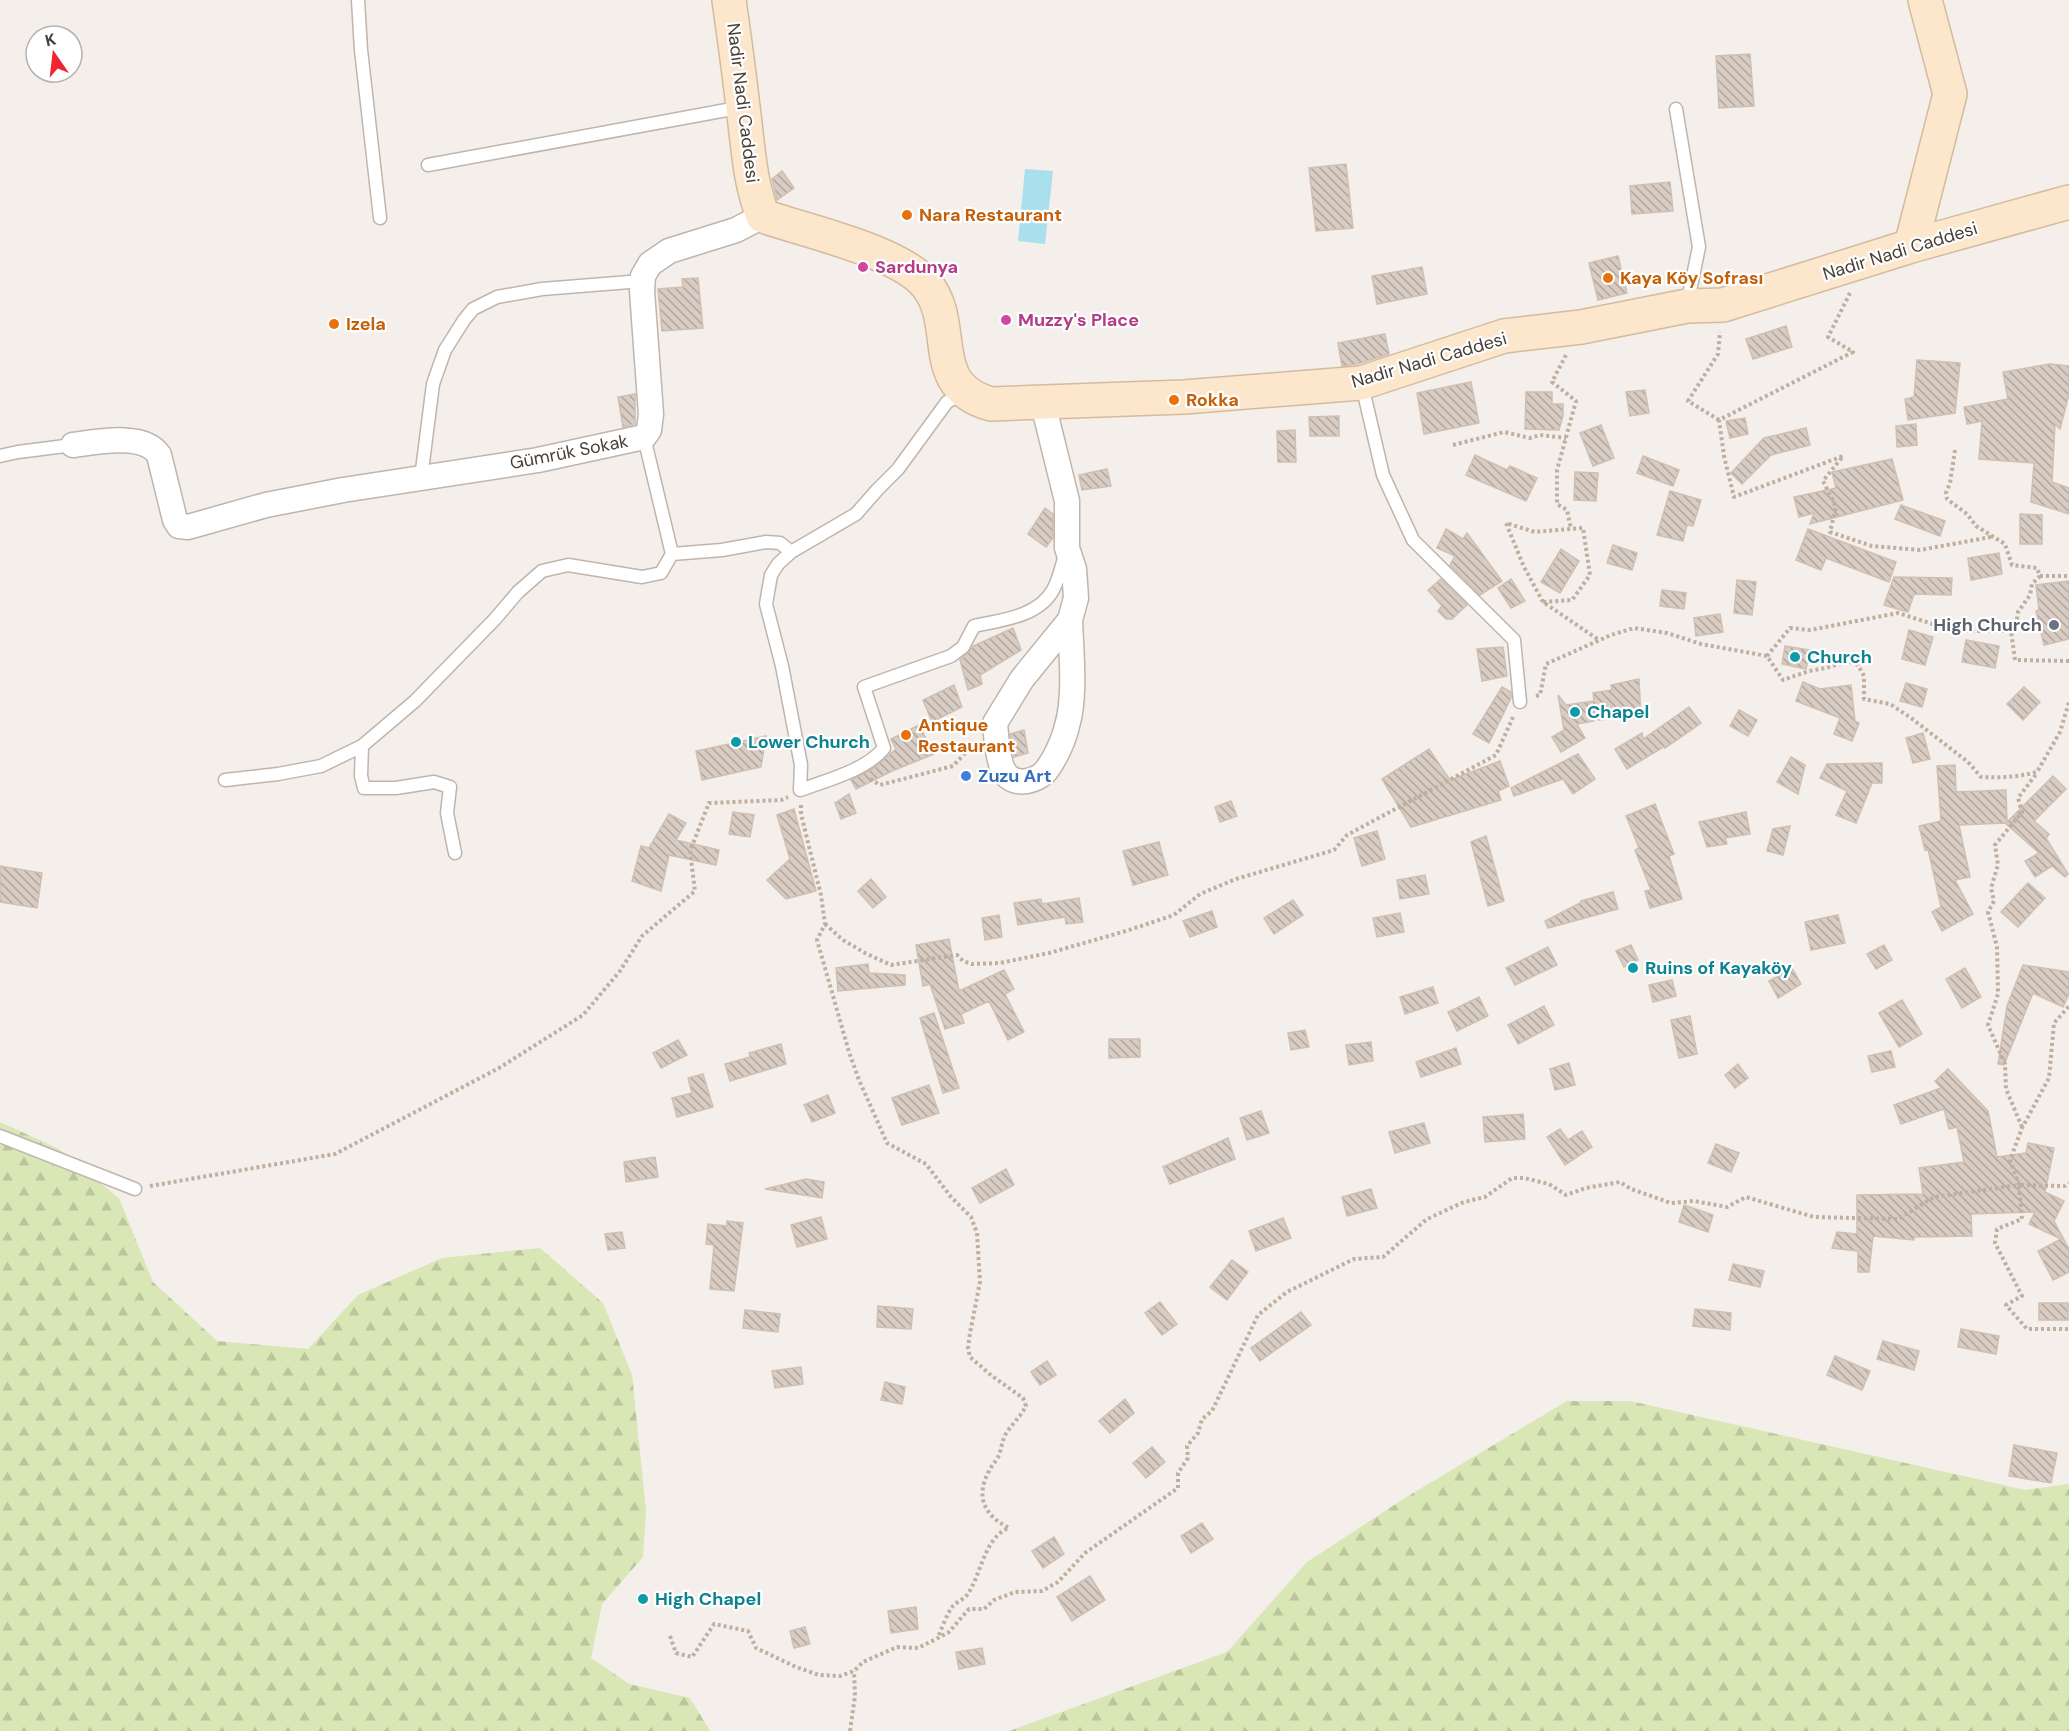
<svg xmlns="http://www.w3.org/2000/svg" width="2069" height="1731" viewBox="0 0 2069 1731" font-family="'DM Sans',sans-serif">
<defs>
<pattern id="forest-firs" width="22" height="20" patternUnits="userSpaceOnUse" patternTransform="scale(1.5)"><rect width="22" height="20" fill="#d9e6b5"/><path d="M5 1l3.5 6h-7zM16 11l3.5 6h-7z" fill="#bcc69c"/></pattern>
<pattern id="building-back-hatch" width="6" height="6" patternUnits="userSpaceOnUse" patternTransform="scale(1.5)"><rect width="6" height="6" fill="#d8ccc3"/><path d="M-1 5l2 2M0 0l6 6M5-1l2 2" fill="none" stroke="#b1a79f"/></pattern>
</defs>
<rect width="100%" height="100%" fill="#f4efea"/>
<path fill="url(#forest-firs)" d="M0 1122 59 1149 119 1198 153 1282 217 1341 308 1349 358 1295 442 1258 540 1248 603 1303 632 1375 646 1510 643 1557 602 1604 591 1658 629 1684 690 1698 710 1731H0Z
M1567 1401H1630L2025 1490 2069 1484V1731H1009L1227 1652 1307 1562 1405 1498Z"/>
<path fill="#aadfed" d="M1025 169 1053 171 1045 244 1018 241Z"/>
<path fill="url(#building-back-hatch)" stroke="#d0bfb3" stroke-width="1.5" d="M1750 54 1754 106 1719 108 1716 56Z
M1346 164 1353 228 1316 231 1309 168Z
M782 171 794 188 777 200 772 179Z
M1670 182 1673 211 1632 214 1630 186Z
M1618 256 1627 293 1598 300 1589 263Z
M1422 267 1427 294 1377 304 1372 276Z
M698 278 703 328 662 331 658 289 683 287 682 279Z
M1786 326 1792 347 1753 359 1746 339Z
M1385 334 1389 354 1357 364 1342 366 1338 343Z
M1917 360 1960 363 1955 413 1908 420 1905 399 1914 397Z
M2050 364 2069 366V394L2060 429 2055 424 2052 482 2069 488V514L2031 502 2034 463 1979 459 1982 421 1967 424 1964 407 2008 399 2003 372Z
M1471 382 1479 423 1424 434 1417 393Z
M1645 390 1649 413 1630 416 1626 392Z
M1526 392H1552V404H1563V416L1559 430 1525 429Z
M635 394V424L623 427 618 397Z
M1339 416V436H1310L1309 417Z
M1745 418 1748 434 1730 438 1726 421Z
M1916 424 1917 445 1897 447 1896 426Z
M1601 425 1614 458 1593 466 1580 433Z
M1806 428 1810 445 1771 455 1742 484 1731 473 1764 438Z
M1295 430 1296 462H1278L1277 431Z
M1475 455 1507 470 1510 466 1537 478 1526 501 1466 475Z
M1643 456 1679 470 1673 486 1637 473Z
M1892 459 1903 500 1810 524 1814 513 1799 517 1794 497 1836 488 1832 472Z
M1107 469 1111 486 1082 490 1079 475Z
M1575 472 1598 473 1596 501 1574 500Z
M1670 491 1701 500 1693 526 1687 525 1683 541 1657 535Z
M1901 505 1945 521 1940 536 1895 519Z
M1045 508 1053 514V538L1046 547 1028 534Z
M2020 514 2042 515V544H2020Z
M1446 529 1463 539 1467 533 1502 581 1480 595 1450 565 1455 556 1437 548Z
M1808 529 1896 562 1889 582 1826 558 1821 570 1796 560Z
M1613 545 1637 553 1632 570 1607 563Z
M1561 549 1579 561 1560 593 1541 582Z
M1999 553 2002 574 1971 580 1968 558Z
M1894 577 1952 578 1951 595 1914 594 1908 612 1884 605Z
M1441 579 1467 605 1452 619H1446L1438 611 1442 606 1428 590Z
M1511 579 1525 601 1511 608 1498 588Z
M1737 580 1756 582 1752 615 1734 613Z
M2069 581V639L2044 645 2036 611 2039 610 2036 585Z
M1662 590 1686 593 1684 609 1660 606Z
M1720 614 1723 632 1696 636 1694 618Z
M1013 628 1021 650 980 675 982 684 968 690 960 660 968 653 973 646Z
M1909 630 1933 637 1925 665 1902 659Z
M1966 640 1999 646 1995 668 1962 662Z
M1785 646 1810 650 1806 669 1782 664Z
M1503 647 1507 676 1482 681 1477 649Z
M1639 679 1641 717 1598 720 1593 711 1594 721 1577 724 1585 738 1561 752 1552 737 1564 730 1558 695 1566 705 1594 701 1593 693 1612 690 1611 685Z
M1803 682 1820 689 1851 685 1855 721 1859 723 1852 741 1834 734 1840 718 1796 701Z
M1906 683 1927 689 1922 707 1900 701Z
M954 685 962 707 932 722 923 700Z
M1502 687 1511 692V698L1489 743 1473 734Z
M2024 687 2040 702 2023 720 2007 704Z
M1689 707 1701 723 1665 748V746L1627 769 1615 749 1642 733 1643 739Z
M1739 710 1757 720 1748 736 1730 726Z
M919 725 934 754 892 771 856 789 851 780 872 769 896 749 891 739Z
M1024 730 1028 753 1014 757 1010 734Z
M1923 733 1930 759 1913 763 1906 738Z
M766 736 761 767 702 780 696 751Z
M1429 749 1450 780 1500 761 1509 786 1498 791 1501 800 1411 827 1382 779Z
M1578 754 1595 779 1573 794 1563 779 1514 796 1511 788Z
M1791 757 1805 765 1798 794 1777 782Z
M1882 763V783H1872L1856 823 1836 815 1847 791 1820 778 1827 764Z
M1955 765 1956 792 2006 790 2007 822 2053 776 2066 789 2034 821 2049 834 2046 838 2068 874 2065 877 2052 866 2035 877 2025 861 2039 853 2005 823 1959 825 1970 877 1955 880 1973 914 1942 931 1932 912 1941 907 1928 849 1925 850 1919 826 1941 821 1937 766Z
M849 794 856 813 841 819 835 803Z
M1231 801 1237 816 1220 822 1215 807Z
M1655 804 1674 854 1669 856 1682 899 1650 908 1645 891 1651 890 1635 850 1639 848 1626 816Z
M794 809 816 891 786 899 767 880 790 859 777 815Z
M733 812 754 815 750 837 729 834Z
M1746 812 1750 834 1725 838 1727 844 1707 847 1699 822Z
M669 814 686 823 676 840 719 850 716 865 669 855 661 891 632 881 641 846 649 848Z
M1790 826 1783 855 1767 851 1773 829Z
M1377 831 1385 859 1362 866 1354 838Z
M1486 836 1504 901 1488 906 1471 842Z
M1159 842 1168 875 1133 885 1123 851Z
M0 866 42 873 37 908 0 902Z
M1425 875 1429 894 1400 899 1397 880Z
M871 879 886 897 873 908 858 891Z
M2028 883 2045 898 2018 927 2001 912Z
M1613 892 1618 909 1548 928 1545 921 1582 902 1581 901Z
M1079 898 1083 922 1066 924 1065 917 1018 925 1014 903 1041 899 1042 904Z
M1293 900 1303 915 1274 934 1264 918Z
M1212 911 1217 927 1190 937 1183 921Z
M1400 913 1404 932 1377 937 1373 918Z
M999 915 1002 937 985 940 982 918Z
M1838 915 1845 943 1811 950 1805 922Z
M949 939 959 991 1004 970 1014 989 1005 994 1024 1032 1008 1040 989 1001 961 1014 964 1023 945 1029 930 984 923 986 916 945Z
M1631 945 1638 960 1624 967 1616 951Z
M1884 945 1892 960 1876 969 1867 954Z
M1548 947 1557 965 1515 985 1506 968Z
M868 964 869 973 905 975V985L838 991 836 968Z
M2023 965 2069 972V994L2063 1007 2033 993 2004 1065 1998 1064 2007 1006Z
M1792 968 1801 984 1778 998 1769 981Z
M1965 968 1981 997 1962 1008 1946 979Z
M1672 980 1676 996 1653 1002 1649 985Z
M1433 987 1438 1003 1405 1014 1400 997Z
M1479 997 1488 1016 1457 1031 1448 1012Z
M1902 1000 1922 1034 1899 1047 1879 1013Z
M1544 1006 1554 1025 1518 1044 1508 1025Z
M934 1013 959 1088 943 1093 920 1018Z
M1690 1016 1697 1054 1679 1058 1671 1020Z
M1305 1030 1309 1047 1291 1050 1288 1033Z
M1109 1039H1140V1057L1109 1058Z
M678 1040 687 1055 661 1068 653 1053Z
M1371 1042 1373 1061 1349 1065 1346 1045Z
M781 1044 786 1064 730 1081 725 1064 750 1057 749 1053Z
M1456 1048 1461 1064 1421 1077 1416 1062Z
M1891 1051 1895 1067 1872 1072 1868 1056Z
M1569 1063 1575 1085 1555 1090 1550 1069Z
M1738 1064 1748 1078 1735 1088 1725 1075Z
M1948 1069 1988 1111 1997 1157 2026 1153 2028 1143 2054 1148 2045 1192 2064 1201 2054 1221 2069 1249V1272L2053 1280 2038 1251 2061 1239 2029 1224 2035 1212 1971 1214 1972 1236 1914 1237V1240L1873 1236 1869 1272H1858V1251L1832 1248 1837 1232 1857 1234V1195L1923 1194 1919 1168 1964 1162 1957 1127 1949 1129 1944 1109 1901 1124 1894 1105 1941 1088 1935 1081Z
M703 1074 713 1107 677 1117 672 1098 692 1093 688 1078Z
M929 1085 939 1113 902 1125 892 1098Z
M828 1095 835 1113 812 1122 804 1105Z
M1261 1111 1269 1133 1247 1140 1240 1118Z
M1523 1114 1525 1139 1485 1142 1483 1117Z
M1424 1123 1430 1143 1395 1153 1389 1132Z
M1560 1129 1568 1140 1582 1131 1592 1147 1565 1165 1547 1137Z
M1228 1138 1235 1159 1170 1184 1163 1167Z
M1716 1144 1739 1153 1731 1172 1708 1163Z
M655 1157 658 1177 626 1182 624 1162Z
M1006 1169 1014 1185 980 1203 972 1188Z
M806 1179 824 1182 822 1198 765 1189Z
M1371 1189 1377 1208 1347 1216 1342 1197Z
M1684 1205 1713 1215 1708 1232 1679 1222Z
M821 1217 827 1239 797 1247 791 1225Z
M1283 1218 1291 1238 1256 1251 1249 1231Z
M727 1221 743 1223 734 1291 710 1289 714 1245 706 1244 708 1224 727 1226Z
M622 1232 625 1248 608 1250 605 1234Z
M1232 1260 1248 1272 1227 1300 1210 1287Z
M1733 1264 1764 1271 1760 1287 1729 1280Z
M1160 1302 1177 1324 1162 1335 1145 1313Z
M2039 1303H2068V1320H2039Z
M878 1306 913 1309 911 1329 877 1327Z
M1695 1309 1731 1313 1730 1330 1693 1326Z
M745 1310 780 1314 778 1332 743 1328Z
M1301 1312 1311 1325 1260 1361 1251 1348Z
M1961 1329 1999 1336 1996 1354 1958 1347Z
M1883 1341 1919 1351 1914 1370 1877 1359Z
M1835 1356 1870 1371 1862 1390 1827 1375Z
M1047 1361 1056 1375 1040 1385 1031 1372Z
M801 1367 803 1384 775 1388 772 1371Z
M885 1382 905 1387 902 1404 881 1400Z
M1125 1399 1134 1413 1110 1433 1099 1421Z
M2014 1445 2057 1453 2051 1483 2009 1476Z
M1152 1447 1165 1462 1146 1478 1133 1463Z
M1202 1523 1213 1539 1191 1553 1181 1536Z
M1054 1537 1064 1554 1043 1568 1032 1551Z
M1090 1576 1105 1600 1072 1621 1057 1597Z
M916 1607 918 1629 891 1633 888 1611Z
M805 1627 810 1644 794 1648 790 1631Z
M982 1648 985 1664 959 1669 956 1652Z"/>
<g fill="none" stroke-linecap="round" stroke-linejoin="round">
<g stroke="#bfb5ad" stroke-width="15">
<path id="lane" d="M358 0 361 50 380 218
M1676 109 1699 247 1687 305
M428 165 743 107
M1362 385 1383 475 1413 540 1514 640 1520 702
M964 393 947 402 898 469 878 489 856 514 791 552 778 564 771 575 766 604 782 666 801 765 800 790C825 781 867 770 884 748L864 687 951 656 963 647 974 626C1001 620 1038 617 1053 590 1059 579 1062 566 1065 554
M0 456 18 452 73 445
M421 478 433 384 445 350 464 320 473 309 497 297 542 289 642 281
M672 554 722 550 766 542 780 543 791 552
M362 746 361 776 364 788H396L434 782 450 787 447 813 455 853
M225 780 278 774 321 766 362 746 415 701 495 619 518 592 542 571 568 565 642 577 661 573 672 554 644 437
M0 1136 135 1189"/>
</g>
<g stroke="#bfb5ad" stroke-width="27">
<path id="street" d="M1043 404 1067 501V548L1074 569 1076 598 1070 620 1022 679 995 723C996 736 998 763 1005 773 1015 788 1040 781 1048 768 1056 757 1064 739 1067 726 1076 697 1071 650 1070 620
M73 445C96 442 144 432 159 455L175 520 179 526 188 527 266 505 343 490 538 460 644 437 649 430 651 414 642 291 643 276 650 264 669 251 736 230 763 216"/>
</g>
<g stroke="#d4bb9e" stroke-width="36">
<path id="secondary" d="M729 0C734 36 739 71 743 107 748 144 749 181 763 216 806 231 898 251 926 284 960 325 924 385 991 404L1184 397 1361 383 1504 336 1581 327 1687 306 1723 305 1911 246 2069 202
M1911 246 1950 94 1925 0"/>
</g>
<path stroke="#c0ae9f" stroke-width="4" stroke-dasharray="3 3" stroke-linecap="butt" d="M1850 293 1828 337 1853 352 1719 420 1724 456 1734 497 1843 456 1823 481 1836 507 1830 532 1872 546 1920 550 1991 537
M1566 355 1552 382 1576 401 1557 470V504L1567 510 1571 529
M1719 420 1688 401 1718 354 1720 332
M1453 445 1504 432 1530 438 1540 435 1566 438
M1955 450 1950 483 1946 493 1947 499 1967 514 1976 526 2005 544 2012 565 2037 568 2040 576 2032 584 2030 595 2018 612 2016 626 2011 631
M2040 576H2069
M1543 602 1524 567 1506 523 1535 532 1583 528 1590 575 1572 600 1543 602 1599 640
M1767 656 1790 628 1810 630 1898 613 1955 631H2011L2015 660 2069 661
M1536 696 1540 695 1546 664 1611 635 1634 628 1667 633 1701 644 1767 656 1783 680 1809 671 1826 668 1848 661 1858 665 1864 676V699L1890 704 1911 718 1968 762 1981 777C2001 778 2018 777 2037 772L2060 732 2069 702
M870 779 880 785 953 766 975 743
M801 805V814L821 895 825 924 817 940 849 1052 859 1080 887 1143 926 1164 951 1197 971 1217 977 1233 980 1282 970 1333 968 1348 970 1357 992 1376 1023 1398 1026 1406C1021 1416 1013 1423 1007 1432 1002 1439 1002 1447 999 1455 997 1460 992 1465 989 1471 975 1497 984 1515 1009 1528 984 1537 981 1576 967 1595 963 1600 956 1602 952 1607 946 1616 942 1628 938 1637
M825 924 843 940 865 953 891 965 957 955 963 961 972 964 1000 963 1049 953 1126 931 1174 915 1200 894 1236 879 1334 850 1347 835 1496 755 1514 715
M2022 1127 2006 1089 2005 1064 1988 1025 1998 994 1997 947 1988 912 1994 901 1991 888 1998 865 1995 845 2022 812 2018 798 2037 773
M150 1186 335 1154 499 1068 583 1015 620 971 642 936 695 891 690 851 709 803 781 800 788 797
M2068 1329H2027L2006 1305 2022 1296 1995 1243 1997 1229 2022 1219 2019 1185 2065 1186 2069 1183
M670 1636 676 1653 692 1657 714 1624 748 1631 756 1648 796 1667 819 1675 840 1676 854 1671 863 1662 897 1647 918 1648 938 1638 949 1632 969 1609H984L994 1600 1015 1592 1042 1591 1058 1582 1085 1553 1178 1488V1473L1188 1458 1187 1446 1198 1433 1202 1419 1212 1411 1258 1315 1287 1292 1354 1259 1383 1257 1427 1219 1464 1202 1485 1197 1512 1178H1524L1549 1184 1566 1195 1586 1188 1620 1182 1631 1189 1671 1203 1694 1201 1727 1207 1746 1197 1814 1217 1898 1219 1934 1197 2019 1185 2010 1160 2022 1128 2049 1078 2054 1023 2069 1006
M850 1731 855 1696 854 1671"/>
<use href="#lane" stroke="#fff" stroke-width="12"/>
<use href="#street" stroke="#fff" stroke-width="24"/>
<use href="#secondary" stroke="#fce7cc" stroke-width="33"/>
</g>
<g fill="#e8710a" stroke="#fff" stroke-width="2">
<circle cx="907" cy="215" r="6"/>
<circle cx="1608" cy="278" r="6"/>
<circle cx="334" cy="324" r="6"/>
<circle cx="1174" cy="400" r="6"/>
<circle cx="906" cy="735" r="6"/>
</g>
<g fill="#d1479c" stroke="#fff" stroke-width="2">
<circle cx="863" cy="267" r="6"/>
<circle cx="1006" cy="320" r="6"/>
</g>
<circle fill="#6b7280" stroke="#fff" stroke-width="2" cx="2054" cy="625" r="6"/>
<g fill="#0f9aa8" stroke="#fff" stroke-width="2">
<circle cx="1795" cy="657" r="6"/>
<circle cx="1575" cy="712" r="6"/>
<circle cx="736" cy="742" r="6"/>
<circle cx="1633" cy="968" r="6"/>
<circle cx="643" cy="1599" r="6"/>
</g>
<circle fill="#3f7fe0" stroke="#fff" stroke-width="2" cx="966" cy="776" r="6"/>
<g text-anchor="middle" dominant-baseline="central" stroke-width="4.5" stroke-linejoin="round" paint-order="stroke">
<g font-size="18" fill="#483f38" stroke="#fff">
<text transform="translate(743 103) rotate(83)">Nadir Nadi Caddesi</text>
<text transform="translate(1900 251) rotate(-17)">Nadir Nadi Caddesi</text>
<text transform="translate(1429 360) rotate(-16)">Nadir Nadi Caddesi</text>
<text transform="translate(569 452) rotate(-11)">Gümrük Sokak</text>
</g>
<g font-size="18" font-weight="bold" fill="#c56008" stroke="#fff" text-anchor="start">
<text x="919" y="215">Nara Restaurant</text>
<text x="1620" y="278">Kaya Köy Sofrası</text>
<text x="346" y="324">Izela</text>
<text x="1186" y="400">Rokka</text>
<text x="918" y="725">Antique<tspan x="918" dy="21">Restaurant</tspan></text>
</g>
<g font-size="18" font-weight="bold" fill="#b23c85" stroke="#fff" text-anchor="start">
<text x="875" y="267">Sardunya</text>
<text x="1018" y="320">Muzzy's Place</text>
</g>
<g font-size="18" font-weight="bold" fill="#5b616d" stroke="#fff" text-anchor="end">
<text x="2042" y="625">High Church</text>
</g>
<g font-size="18" font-weight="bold" fill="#0d838f" stroke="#fff" text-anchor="start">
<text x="1807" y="657">Church</text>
<text x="1587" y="712">Chapel</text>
<text x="748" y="742">Lower Church</text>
<text x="1645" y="968">Ruins of Kayaköy</text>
<text x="655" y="1599">High Chapel</text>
</g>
<g font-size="18" font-weight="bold" fill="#366cbe" stroke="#fff" text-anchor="start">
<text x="978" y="776">Zuzu Art</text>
</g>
</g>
<g transform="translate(54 54) rotate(346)"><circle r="28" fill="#ffffff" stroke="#b6b2af" stroke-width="1.5"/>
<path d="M0-4.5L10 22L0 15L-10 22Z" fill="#ef262f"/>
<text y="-9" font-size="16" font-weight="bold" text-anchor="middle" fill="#483f38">K</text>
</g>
</svg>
